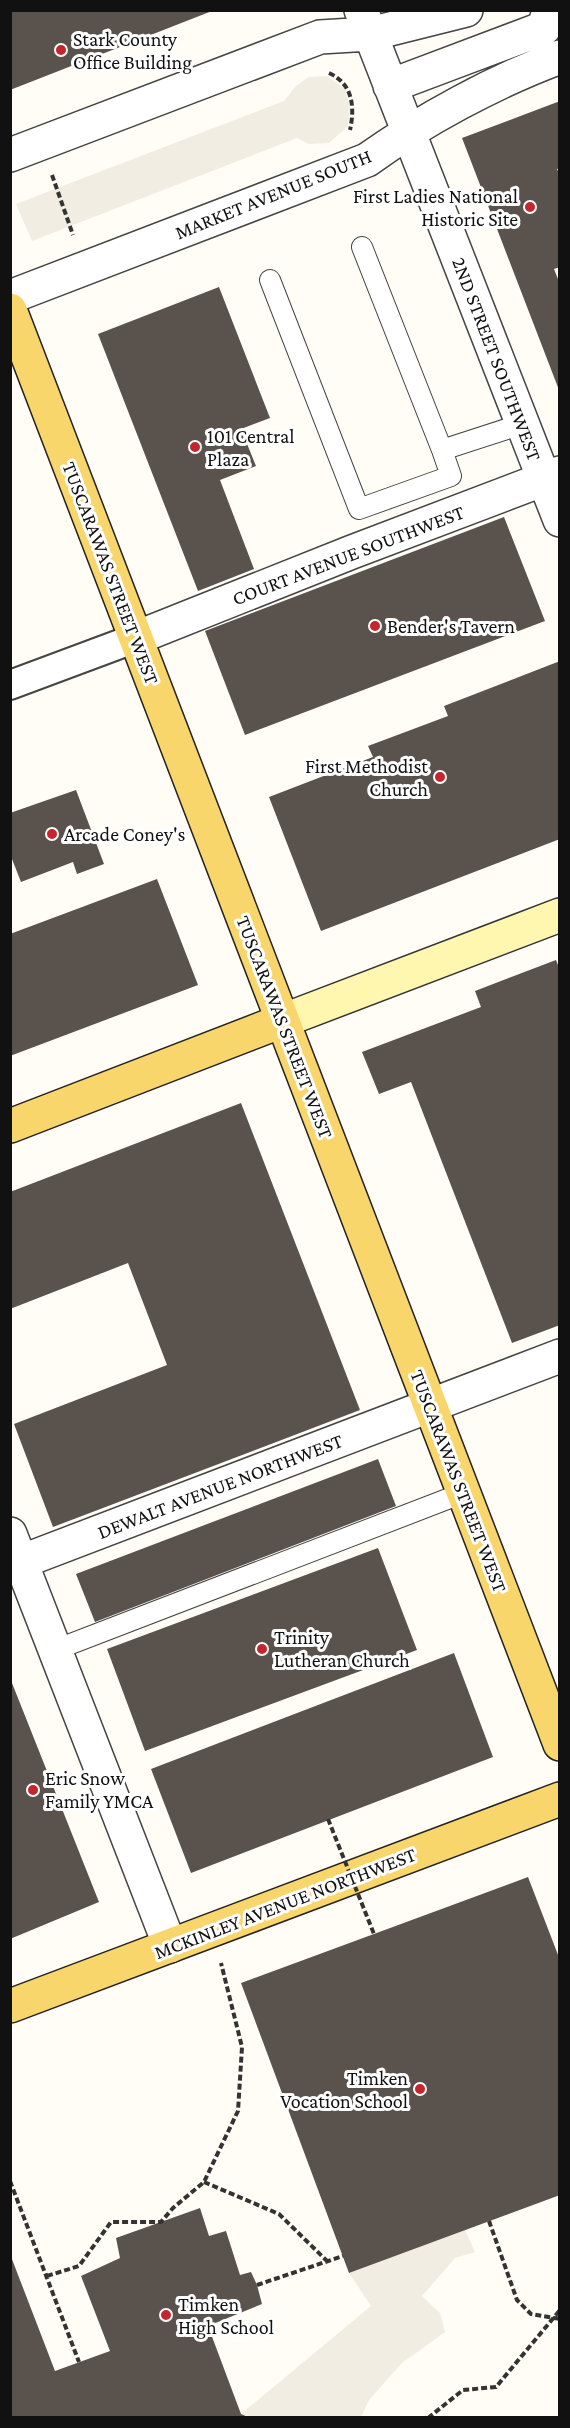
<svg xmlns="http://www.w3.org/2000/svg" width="570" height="2428" viewBox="0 0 570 2428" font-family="'Crimson Pro',serif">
<rect width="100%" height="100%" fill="#fffdf5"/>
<path fill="#f1ede2" d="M327 76 345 89 350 108 348 126 329 143 309 144 297 138 32 241 16 204 284 101 295 87 308 77Z
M465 2230 475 2252 455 2258 422 2296 440 2313 445 2332 402 2363 369 2400 361 2417 250 2418 241 2414 371 2306 349 2273Z"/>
<path fill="#5a524d" d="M10 10H212V11L10 90Z
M560 101V168L557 169 560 175V267L554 269 560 284 559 390 462 138Z
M219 287 270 418 241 429 256 466 220 480 254 569 198 591 98 334Z
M504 517 545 621 245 735 205 631Z
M560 661V839L321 931 269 797 373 757 368 746 448 716 444 706Z
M76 790 104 864 77 874 73 862 21 882 10 854V813Z
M157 879 198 985 10 1056V934Z
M556 960 560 970V1325L512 1343 411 1082 379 1094 362 1052 481 1007 475 991Z
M241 1103 360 1410 53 1527 14 1424 167 1365 128 1263 10 1309V1192Z
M378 1459 396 1506 95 1622 76 1574Z
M378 1548 417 1650 145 1751 107 1649Z
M454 1653 493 1757 191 1873 151 1769Z
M10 1678 99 1902 10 1939Z
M528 1877 560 1960V2195L349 2273 241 1983Z
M200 2208 209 2236 226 2231 240 2275 251 2272 257 2285 262 2304 208 2326 241 2414 250 2418H10V2254L55 2371 110 2351 81 2276 120 2258 116 2238Z"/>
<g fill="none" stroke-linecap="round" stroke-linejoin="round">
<g stroke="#444" stroke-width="22">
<path id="service" d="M362 247 442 450
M270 280 359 509 451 476 442 450 522 424
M55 1650 463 1493"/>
</g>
<g stroke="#444" stroke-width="32">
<path id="pedestrian" d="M10 685 136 638"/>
</g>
<g stroke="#444" stroke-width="36">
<path id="minor" d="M136 638 352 552 560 473
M10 1566 560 1356"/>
</g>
<g stroke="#444" stroke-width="36">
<path id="tertiary" d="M361 10 560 520
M390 86 544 28 549 10
M10 155 320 37 370 34 466 10
M10 297 367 160C423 120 495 81 560 57
M10 1534 170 1946"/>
</g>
<g stroke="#333" stroke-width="36">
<path id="secondary" d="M282 1021 560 915"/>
</g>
<g stroke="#222" stroke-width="36">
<path id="primary" d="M10 310 560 1744
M10 1126 282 1021
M10 2006 560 1799"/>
</g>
<path stroke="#333" stroke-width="4" stroke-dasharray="6 3" stroke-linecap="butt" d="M329 73C353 84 355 107 350 130
M52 175 73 235
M10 2181 79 2362
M204 2182 279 2214 327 2261
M489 2221 517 2300 531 2314 560 2319
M47 2276 79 2266 111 2222H161L173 2208 204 2182 238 2111 242 2047 221 1963
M257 2285 343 2256
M428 2418 463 2390 496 2387 560 2310"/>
<use href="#service" stroke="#fff" stroke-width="20"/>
<use href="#pedestrian" stroke="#fff" stroke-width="28"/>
<use href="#minor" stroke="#fff" stroke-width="33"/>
<use href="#tertiary" stroke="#fff" stroke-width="33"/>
<use href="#secondary" stroke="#fff6b0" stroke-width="33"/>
<use href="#primary" stroke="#f9d66b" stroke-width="33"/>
<path stroke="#333" stroke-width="4" stroke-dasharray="6 3" stroke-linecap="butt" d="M328 1819 374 1934"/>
</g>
<g fill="#c4262e" stroke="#fff" stroke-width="2">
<circle cx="61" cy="50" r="6"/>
<circle cx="530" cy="207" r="6"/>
<circle cx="195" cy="447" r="6"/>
<circle cx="375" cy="626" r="6"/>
<circle cx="440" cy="777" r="6"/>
<circle cx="52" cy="834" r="6"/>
<circle cx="262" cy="1649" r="6"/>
<circle cx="33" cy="1790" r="6"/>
<circle cx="420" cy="2089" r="6"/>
<circle cx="166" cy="2315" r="6"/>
</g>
<g text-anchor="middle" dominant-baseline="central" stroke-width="6" stroke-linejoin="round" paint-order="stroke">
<g font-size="20" fill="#111" stroke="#fff" text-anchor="start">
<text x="73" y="39">Stark County<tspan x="73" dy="23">Office Building</tspan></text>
<text x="518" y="196" text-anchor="end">First Ladies National<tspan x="518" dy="23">Historic Site</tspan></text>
<text x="207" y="436">101 Central<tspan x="207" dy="23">Plaza</tspan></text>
<text x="387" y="626">Bender's Tavern</text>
<text x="428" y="766" text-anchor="end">First Methodist<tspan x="428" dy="23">Church</tspan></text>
<text x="64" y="834">Arcade Coney's</text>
<text x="274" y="1637">Trinity<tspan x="274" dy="23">Lutheran Church</tspan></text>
<text x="45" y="1778">Eric Snow<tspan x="45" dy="23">Family YMCA</tspan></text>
<text x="408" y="2078" text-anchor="end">Timken<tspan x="408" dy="23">Vocation School</tspan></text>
<text x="178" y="2304">Timken<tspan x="178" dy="23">High School</tspan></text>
</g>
<g font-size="20" fill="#111" stroke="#fff">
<text transform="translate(273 194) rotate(-22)">MARKET AVENUE SOUTH</text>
<text transform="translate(497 359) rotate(69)">2ND STREET SOUTHWEST</text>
<text transform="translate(348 555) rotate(-21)">COURT AVENUE SOUTHWEST</text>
<text transform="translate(111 573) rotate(69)">TUSCARAWAS STREET WEST</text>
<text transform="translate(285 1027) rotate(69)">TUSCARAWAS STREET WEST</text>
<text transform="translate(459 1481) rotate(69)">TUSCARAWAS STREET WEST</text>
<text transform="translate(220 1486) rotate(-21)">DEWALT AVENUE NORTHWEST</text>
<text transform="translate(285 1903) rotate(-21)">MCKINLEY AVENUE NORTHWEST</text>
</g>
</g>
<rect width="570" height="2428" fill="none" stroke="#111111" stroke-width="24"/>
</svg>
